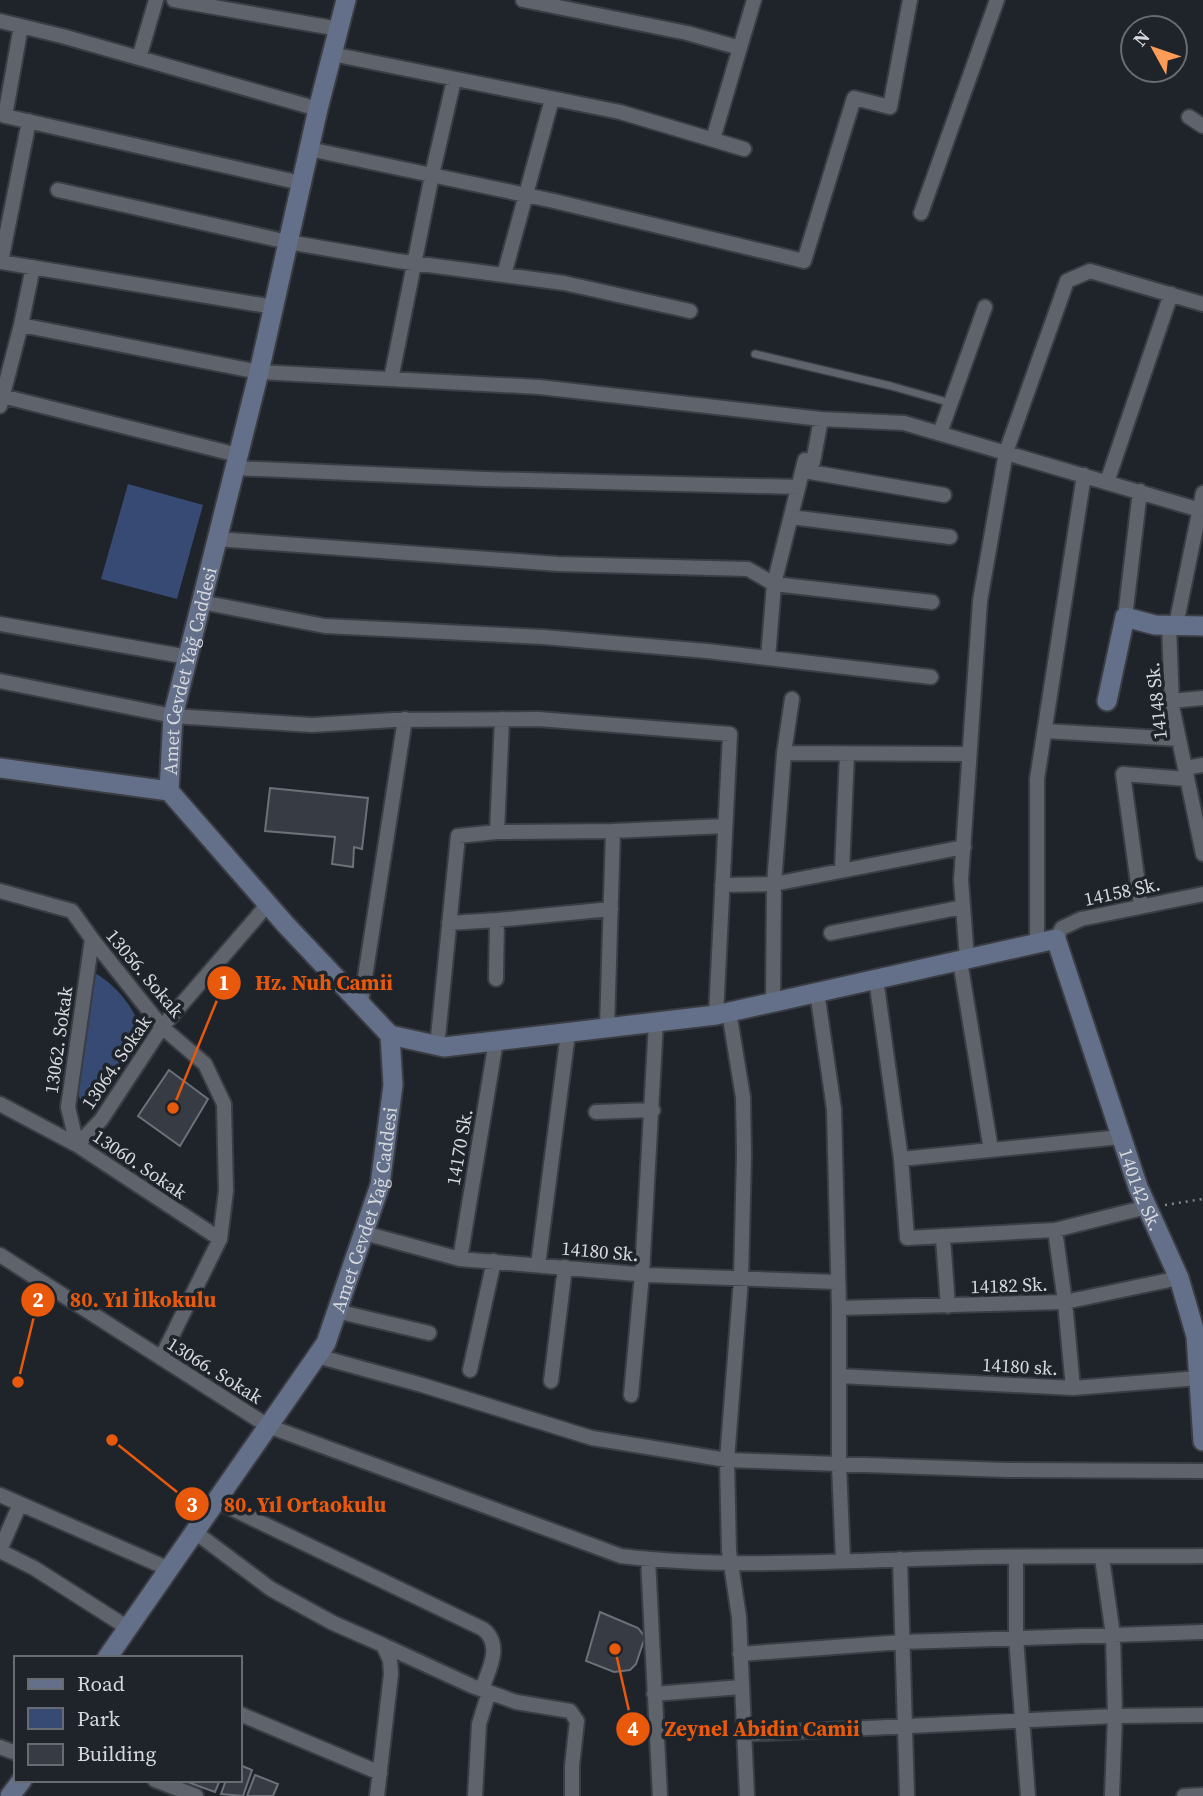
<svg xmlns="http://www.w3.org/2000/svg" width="1203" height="1796" viewBox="0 0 1203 1796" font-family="'Source Serif 4',serif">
<rect width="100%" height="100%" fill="#1f232a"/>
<path fill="#374a73" d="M128 484 203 505 177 599 101 579Z
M95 973C116 985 135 1008 141 1031L98 1097 90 1106H87C82 1102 79 1099 78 1093 73 1068 91 1001 95 973Z"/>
<path fill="#373b43" stroke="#6c7079" stroke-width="2" d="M270 788 368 798 362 849 354 847 353 867 332 864 335 837 265 831Z
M169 1070 208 1099 180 1146 138 1116Z
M600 1612 638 1628 645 1637 636 1664 630 1670 614 1672 586 1661Z
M240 1765 252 1770 243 1796 221 1794 226 1780H240Z
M255 1775 278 1784 273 1796H247Z
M188 1780H220L215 1792 187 1782Z"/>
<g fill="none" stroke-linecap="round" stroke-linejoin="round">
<g stroke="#3a3d43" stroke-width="10">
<path id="lane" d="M755 354 891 386 951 403"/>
</g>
<g stroke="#3a3d43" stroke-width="18">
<path id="street" d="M174 0 339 29
M523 0 687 33 740 48
M0 21 62 36 318 109
M21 26 5 116 301 183
M332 54 620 112 744 149
M139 58 156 0
M1189 117 1203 126
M713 139 754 0
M309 149 554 201 804 261 854 98 890 107 910 0
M58 190 288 242 398 261 564 283 690 311
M921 213 997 0
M0 262 274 307
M1 262 29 121
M504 275 552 99
M21 325 259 372 539 387 821 419 904 423 1200 510
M391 379 432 175 454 80
M2 396 238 455
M0 406 21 325 33 267
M940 433 985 307
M235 468 484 479 798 487
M804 471 944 495
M1107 482 1171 294
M791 517 950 537
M217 539 558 564 748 569 774 584 932 602
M201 602 325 626 543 637 707 651 931 677
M1125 617 1140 491
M0 624 188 657
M1169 625 1172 706 1203 854
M1176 625 1203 493
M768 658 774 584 805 460 813 462 821 419
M0 681 173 716 312 725 394 720 538 719 730 734 716 1015
M1172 701 1203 698
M1045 731 1179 739
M784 753 969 754
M1185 768 1203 765
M497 832 502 719
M842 870 847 754
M722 885 774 884 964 847
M0 891 72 911 92 939 162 1027 205 1064 224 1104 226 1191 220 1239 161 1358
M1141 906 1123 774 1187 779
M449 923 497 920 611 909
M831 933 963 907
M1056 939 1062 928 1081 919 1203 894
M1037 944V779L1084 475
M967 959 961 880 980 601 1006 452 1067 281 1090 271 1203 304
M960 961 991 1150
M496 979 497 920
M876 979 901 1159 907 1238 1055 1230 1147 1207
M817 992 834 1109 839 1308V1464L843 1561
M773 1002 774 884 784 753 792 699
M361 1003 405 719
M729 1012 743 1097 744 1155 741 1279 727 1460 729 1551 739 1617 747 1796
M607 1028 613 831
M437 1047 458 836 497 832 613 831 725 826
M0 1104 77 1145 220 1239
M596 1112 653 1110
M77 1145 101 1120 162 1027 268 904
M77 1145 68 1107 92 939
M901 1159 1121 1137
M1055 1230 1065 1302 1073 1388
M364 1233 460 1259 648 1275 837 1282
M943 1238 948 1306
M0 1255 268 1426 621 1556C730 1569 839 1561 949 1558 1033 1555 1118 1557 1203 1556
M460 1259 496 1041
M538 1265 568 1033
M839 1308 1065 1302 1179 1278
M336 1311 429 1333
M317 1356 422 1385 592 1438 727 1460 1006 1470 1203 1471
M470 1370 494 1261
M839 1376 1073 1388 1199 1378
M551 1381 565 1267
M631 1395 642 1274 656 1022
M0 1495 169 1569
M216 1501 483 1629C503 1645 489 1669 482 1689
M195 1532 271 1589 333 1623 383 1645 390 1660 391 1674 377 1796
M0 1550 20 1504
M0 1551 34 1568 128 1628
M1016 1557V1638L1028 1796
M1102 1558 1113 1635 1115 1716 1112 1796
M648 1559 660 1796
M900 1559 907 1796
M383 1645 472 1686 516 1702 570 1711 577 1721 572 1766V1796
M740 1654 902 1642 1203 1632
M654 1694 741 1687
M240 1714 380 1773
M744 1734 1115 1716 1203 1715
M0 1747 16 1753
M155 1780 196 1796
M475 1796 479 1724 489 1692
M1184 1796 1203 1795"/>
</g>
<g stroke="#3a3d43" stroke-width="23">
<g id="secondary">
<path d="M1107 701 1125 617 1155 625 1203 626"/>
<path d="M0 768 169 791"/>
<path id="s1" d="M390 1035 444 1047 716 1015 1056 939 1138 1187 1179 1278 1196 1336 1203 1441"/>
<path id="s2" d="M107 1658 326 1343 380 1185 393 1085 390 1035 286 925 169 791 173 716 259 372 318 109 346 0"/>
<path d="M10 1796 22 1780"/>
</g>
</g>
<path stroke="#82868c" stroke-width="2.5" stroke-dasharray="2 5" stroke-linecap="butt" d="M1165 1205 1203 1199"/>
<use href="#lane" stroke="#5f636c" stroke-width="7"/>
<use href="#street" stroke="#5f636c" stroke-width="14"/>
<use href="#secondary" stroke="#647089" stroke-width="19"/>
</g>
<g text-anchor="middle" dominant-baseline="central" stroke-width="7" stroke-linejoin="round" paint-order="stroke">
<g font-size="19" fill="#d5d8dd" stroke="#1f232a">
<text stroke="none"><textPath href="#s2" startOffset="1153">Amet Cevdet Yağ Caddesi</textPath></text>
<text transform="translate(1156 701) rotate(-96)">14148 Sk.</text>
<text transform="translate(1122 891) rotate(-12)">14158 Sk.</text>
<text transform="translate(145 973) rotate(50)">13056. Sokak</text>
<text transform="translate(58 1040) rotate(-82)">13062. Sokak</text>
<text transform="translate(116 1062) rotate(-56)">13064. Sokak</text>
<text transform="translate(459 1147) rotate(-80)">14170 Sk.</text>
<text transform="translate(140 1164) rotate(34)">13060. Sokak</text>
<text stroke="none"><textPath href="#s1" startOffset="942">140142 Sk.</textPath></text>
<text stroke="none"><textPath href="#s2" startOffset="523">Amet Cevdet Yağ Caddesi</textPath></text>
<text transform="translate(600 1251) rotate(5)">14180 Sk.</text>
<text transform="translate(1009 1285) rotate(-2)">14182 Sk.</text>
<text transform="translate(1020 1366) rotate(3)">14180 sk.</text>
<text transform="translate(215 1370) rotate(32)">13066. Sokak</text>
</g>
</g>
<path fill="none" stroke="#e8590c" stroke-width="2.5" d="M173 1108L224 983M18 1382L38 1300M112 1440L192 1504M615 1649L633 1729"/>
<g fill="#e8590c" stroke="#1f232a" stroke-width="2.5">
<circle cx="173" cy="1108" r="7"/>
<circle cx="18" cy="1382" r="7"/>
<circle cx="112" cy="1440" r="7"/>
<circle cx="615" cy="1649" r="7"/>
<circle cx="224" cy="983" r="18"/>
<circle cx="38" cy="1300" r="18"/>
<circle cx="192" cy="1504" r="18"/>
<circle cx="633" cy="1729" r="18"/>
</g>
<g font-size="21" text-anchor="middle" font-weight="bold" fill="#fff">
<text x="224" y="990">1</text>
<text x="38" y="1307">2</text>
<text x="192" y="1512">3</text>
<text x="633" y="1736">4</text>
</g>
<g font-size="21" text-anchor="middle" font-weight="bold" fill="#e8590c" stroke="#1f232a" stroke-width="7" stroke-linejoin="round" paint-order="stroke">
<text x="324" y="990">Hz. Nuh Camii</text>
<text x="143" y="1307">80. Yıl İlkokulu</text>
<text x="305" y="1512">80. Yıl Ortaokulu</text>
<text x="762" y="1736">Zeynel Abidin Camii</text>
</g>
<rect x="14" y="1656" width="228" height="126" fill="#1f232a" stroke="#686b72" stroke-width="2"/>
<rect x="28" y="1679" width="35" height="10" fill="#647089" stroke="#686b72" stroke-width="2"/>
<text x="77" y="1691" font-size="21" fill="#d5d8dd">Road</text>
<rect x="28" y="1708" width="35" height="21" fill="#374a73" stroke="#686b72" stroke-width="2"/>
<text x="77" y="1726" font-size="21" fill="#d5d8dd">Park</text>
<rect x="28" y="1744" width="35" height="21" fill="#373b43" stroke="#686b72" stroke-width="2"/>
<text x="77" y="1761" font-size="21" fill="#d5d8dd">Building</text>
<g transform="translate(1154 49) rotate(310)"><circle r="33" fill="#1f232a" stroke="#686b72" stroke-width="2"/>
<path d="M0-5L12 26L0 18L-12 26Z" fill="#fd9c56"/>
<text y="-10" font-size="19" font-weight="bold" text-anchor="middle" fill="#d5d8dd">N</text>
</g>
</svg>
